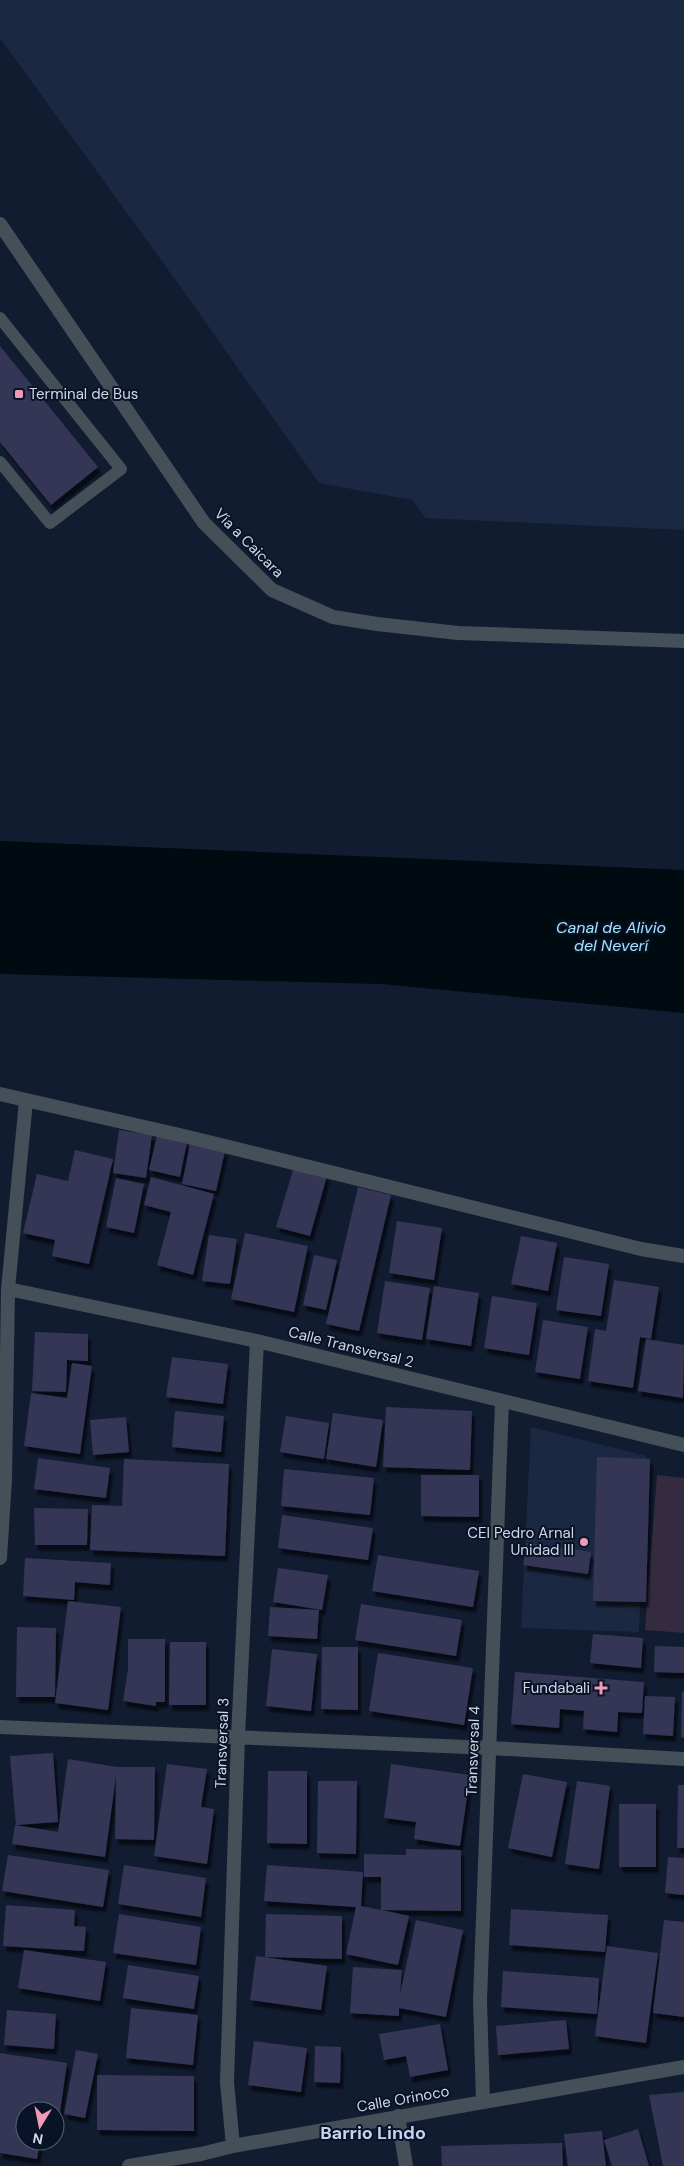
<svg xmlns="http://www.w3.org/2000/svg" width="684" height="2166" viewBox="0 0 684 2166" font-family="'DM Sans',sans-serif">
<defs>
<filter id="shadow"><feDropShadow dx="3" dy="5.5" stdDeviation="1" flood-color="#0009"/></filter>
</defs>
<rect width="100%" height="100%" fill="#111c31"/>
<path fill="#1a2841" d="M0 0H684V530L426 518 412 500 319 483 180 286 0 38Z
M531 1427 646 1456 639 1632 521 1628Z"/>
<path fill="#342b41" d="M657 1475 684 1478V1633L645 1630Z"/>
<path fill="#000a11" d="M0 841 684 870V1013L381 984 0 974Z"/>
<path fill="#353557" filter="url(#shadow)" d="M0 346 98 467 51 505 0 442Z
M119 1130 152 1135 146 1178 113 1173Z
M157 1136 187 1142 180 1177 149 1170Z
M190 1144 225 1151 216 1191 182 1184Z
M75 1150 113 1159 89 1264 52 1256 55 1240 23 1233 37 1174 68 1181Z
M294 1167 327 1176 310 1236 276 1227Z
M151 1177 214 1194 193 1275 157 1265 171 1212 144 1205Z
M116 1178 144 1184 134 1233 106 1227Z
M358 1187 391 1195 359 1331 326 1324Z
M397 1221 442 1228 434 1280 389 1273Z
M245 1233 308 1246 294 1312 231 1299Z
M209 1235 237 1239 230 1284 202 1281Z
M521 1236 557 1243 548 1291 511 1284Z
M314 1255 337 1260 326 1310 303 1305Z
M564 1257 609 1264 601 1316 556 1310Z
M614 1280 659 1287 651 1339 640 1337 633 1388 588 1381 595 1329 606 1331Z
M385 1281 430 1288 422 1340 377 1333Z
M434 1286 479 1293 471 1346 426 1339Z
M492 1296 537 1303 529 1355 484 1348Z
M543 1320 588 1327 580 1379 535 1372Z
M35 1332 88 1334V1361L67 1360 66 1392 32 1391Z
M646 1339 684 1345 683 1398 638 1391Z
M172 1357 228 1364 223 1404 166 1397Z
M72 1363 92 1366 80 1454 24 1446 31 1393 67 1398Z
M386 1407 472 1411 470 1470 383 1467Z
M175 1411 224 1416 221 1452 172 1447Z
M333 1413 383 1420 376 1467 326 1459Z
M286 1416 329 1423 324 1459 280 1452Z
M126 1417 129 1452 93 1455 90 1420Z
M597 1457 650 1459 646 1602 593 1601Z
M38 1458 110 1468 106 1498 34 1489Z
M124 1459 229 1464 225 1556 90 1550 92 1505 122 1506Z
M284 1469 374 1478 370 1515 281 1506Z
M421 1475H479V1517L421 1516Z
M34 1508 88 1509 87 1545H35Z
M282 1515 373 1528 368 1560 278 1548Z
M527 1543 591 1552 588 1574 523 1565Z
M378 1555 479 1571 473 1607 372 1591Z
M25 1558 111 1563 110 1585 75 1582 74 1600 23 1596Z
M278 1568 328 1575 322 1610 273 1602Z
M68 1601 121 1607 108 1710 55 1703Z
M361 1604 462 1620 456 1656 355 1640Z
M270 1607 319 1610 317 1639 268 1636Z
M17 1627 56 1628 55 1697H16Z
M593 1634 643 1638 641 1668 590 1663Z
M128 1639H165V1702H156V1706L123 1701 128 1669Z
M170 1642H206V1705H169Z
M655 1646 684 1647V1673L654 1672Z
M322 1647H358V1710L321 1709Z
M272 1649 317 1654 311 1711 266 1706Z
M378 1653 473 1668 464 1725 369 1711Z
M515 1672 644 1682 642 1713 618 1712 617 1732 583 1729 584 1711 560 1709 559 1728 511 1724Z
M682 1692H684V1738L681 1737Z
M645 1696 675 1697 673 1736 643 1734Z
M53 1753 58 1822 16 1825 10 1756Z
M68 1759 117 1767H155L154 1840 115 1839 116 1776 105 1857 12 1844 15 1825 58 1832Z
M167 1764 207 1769 201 1807 214 1809 207 1864 154 1856Z
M391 1764 470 1775 460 1846 414 1839 416 1822 384 1818Z
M268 1771H307V1844L267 1843Z
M523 1774 567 1782 552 1857 508 1848Z
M318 1781H357L356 1854 317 1853Z
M577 1781 610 1786 599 1869 565 1864Z
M678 1785H684V1848H677Z
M619 1804H656V1867H619Z
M406 1849 461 1850V1911L382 1910 409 1916 398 1965 346 1954 356 1907 264 1901 267 1865 363 1872 361 1906 381 1910V1877H364V1854L406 1855Z
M8 1855 109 1870 103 1907 2 1891Z
M668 1857 684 1858V1895L665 1893Z
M124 1865 206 1878 201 1917 118 1904Z
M6 1905 75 1910 74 1926 86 1927 84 1951 3 1946Z
M511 1909 608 1915 605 1952 509 1945Z
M119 1914 201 1927 196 1965 113 1953Z
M266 1914 342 1916V1959L265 1957Z
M416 1920 463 1930 446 2017 399 2008V2016L350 2013 353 1967 402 1970 400 1994Z
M664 1920 684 1922V2017L653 2013Z
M607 1946 658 1953 646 2043 595 2036Z
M24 1950 106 1962 100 2001 18 1988Z
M256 1956 327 1966 321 2010 250 2000Z
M128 1965 199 1976 194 2009 123 1998Z
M503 1971 599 1978 597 2014 501 2007Z
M131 2008 198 2015 193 2065 126 2058Z
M7 2010 56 2014 54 2049 4 2045Z
M566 2020 569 2049 498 2055 496 2026Z
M440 2024 448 2070 410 2077 406 2056 384 2060 379 2034Z
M254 2041 307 2048 301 2092 248 2085Z
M315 2046 341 2047 340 2083 314 2082Z
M76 2050 98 2054 85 2118 64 2114Z
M0 2053 67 2063 60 2112 44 2110 25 2111V2141H40L37 2159 0 2153Z
M97 2075 194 2076V2131L97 2130Z
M684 2092V2166H663L649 2095Z
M638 2129 649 2166H612L604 2140Z
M602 2131 606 2166H568L564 2134Z
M562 2143 563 2166H442L441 2146Z"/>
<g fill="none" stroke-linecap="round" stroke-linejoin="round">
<path stroke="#444f57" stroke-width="12" d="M0 318 121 469 50 523 0 462"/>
<path stroke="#444f57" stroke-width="14" d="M0 1094 184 1136 641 1249 684 1256
M8 1289 257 1341 684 1445
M0 1558 5 1480 8 1289 26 1101
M0 1727 490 1748 684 1759
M483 2102 480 2000 502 1401
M398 2116 406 2166
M233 2146 227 2082 238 1737 257 1341
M129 2166 201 2154 233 2146 684 2067"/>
<path stroke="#444f57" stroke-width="14" d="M0 224 204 523 272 590 333 617 377 624 458 633 684 641"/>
</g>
<g fill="#f19ab3" stroke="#091327" stroke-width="2">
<rect x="14" y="389" width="10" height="10" rx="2.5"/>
<circle cx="584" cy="1542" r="5"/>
<path d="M598.5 1680.5h5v5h5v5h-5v5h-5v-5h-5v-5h5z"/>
</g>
<g text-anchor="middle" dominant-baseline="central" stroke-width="4" stroke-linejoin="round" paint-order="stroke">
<g font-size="15" fill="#cfd7e5" stroke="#091327" text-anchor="end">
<text x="29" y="394" text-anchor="start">Terminal de Bus</text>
<text x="574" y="1533">CEI Pedro Arnal<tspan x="574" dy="17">Unidad III</tspan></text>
<text x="590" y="1688">Fundabali</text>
</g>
<g font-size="15" fill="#cfd7e5" stroke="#091327">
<text transform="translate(249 543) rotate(45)">Vía a Caicara</text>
<text transform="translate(351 1347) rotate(14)">Calle Transversal 2</text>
<text transform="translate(222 1743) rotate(-88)">Transversal 3</text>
<text transform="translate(473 1751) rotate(-88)">Transversal 4</text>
<text transform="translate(403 2099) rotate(-10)">Calle Orinoco</text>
</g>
<g font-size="16" font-style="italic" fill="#a4e3f9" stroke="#091327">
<text x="611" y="927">Canal de Alivio<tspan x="611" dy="18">del Neverí</tspan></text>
</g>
<g font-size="18" font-weight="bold" fill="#c3d3f0" stroke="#091327">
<text x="373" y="2133">Barrio Lindo</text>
</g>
</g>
<g transform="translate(40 2126) rotate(190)"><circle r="24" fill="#091327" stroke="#586173"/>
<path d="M0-4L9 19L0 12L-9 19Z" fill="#f19ab3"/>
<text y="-8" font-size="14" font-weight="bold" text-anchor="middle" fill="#cfd7e5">N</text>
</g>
</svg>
